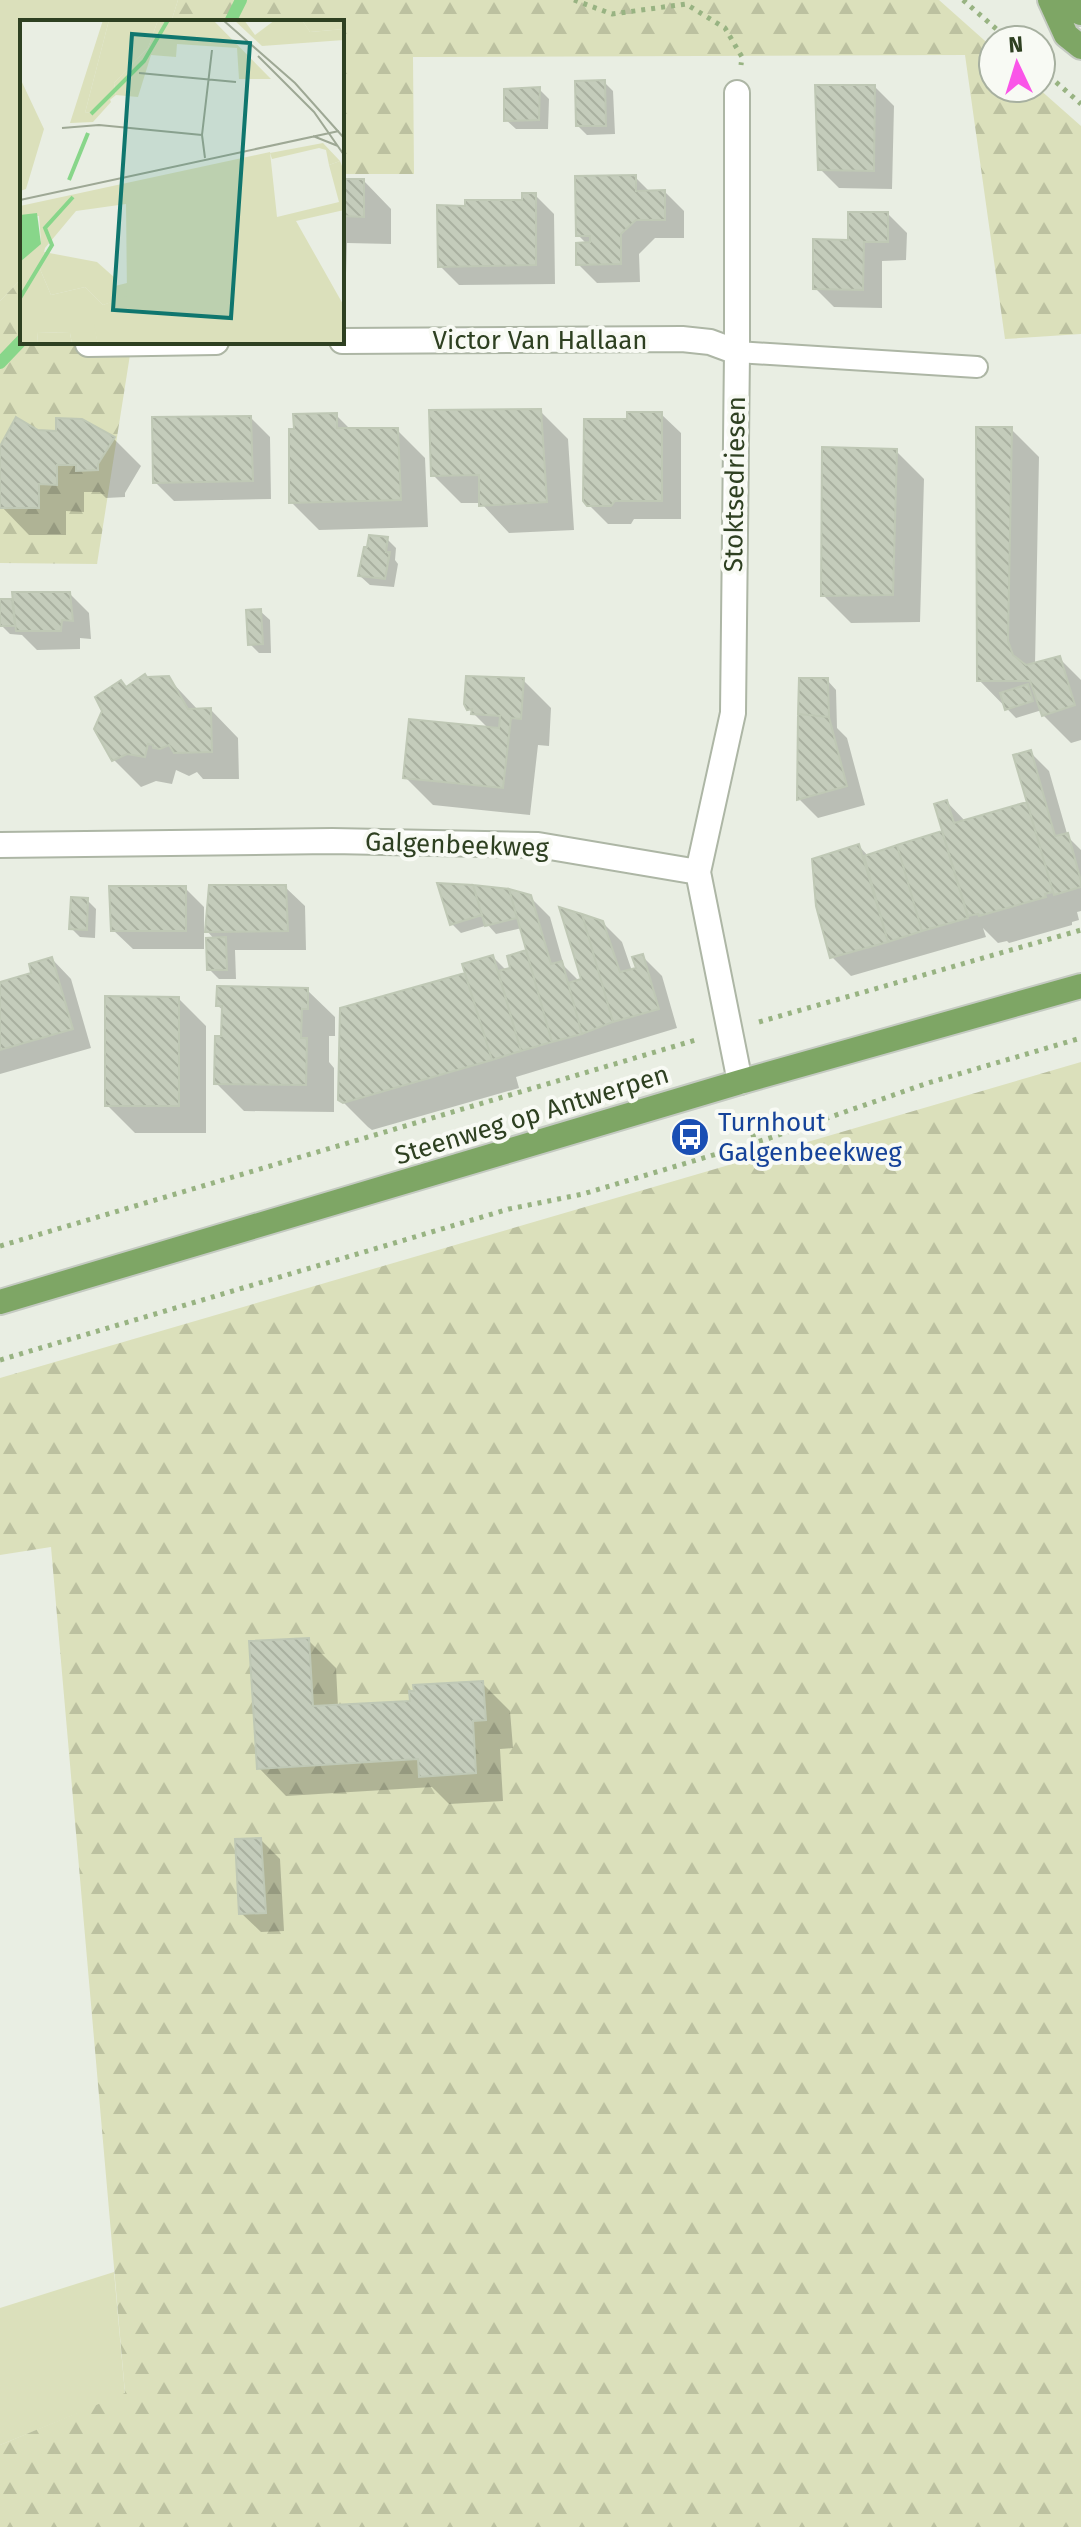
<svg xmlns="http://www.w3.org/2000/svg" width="1081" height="2527" viewBox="0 0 1081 2527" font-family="'Fira Sans',sans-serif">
<defs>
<pattern id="forest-firs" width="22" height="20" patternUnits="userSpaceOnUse" patternTransform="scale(2)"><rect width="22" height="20" fill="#dbe0bb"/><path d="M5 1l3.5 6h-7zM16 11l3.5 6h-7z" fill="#bcc1a0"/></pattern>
<pattern id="building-back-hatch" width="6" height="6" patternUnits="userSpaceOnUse" patternTransform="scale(2)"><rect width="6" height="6" fill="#c4ccbb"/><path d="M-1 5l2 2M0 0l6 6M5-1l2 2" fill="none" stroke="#a9b0a0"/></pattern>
</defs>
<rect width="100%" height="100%" fill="#e9eee3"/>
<path fill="#dbe0bb" d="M0 0H178L171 22H22V278L0 301Z
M114 2272 125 2394 0 2445V2308Z"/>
<path fill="url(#forest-firs)" d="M178 0H939L993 48V88H1038L1081 126V334L1005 339 965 55 413 57 414 174H342V22H171Z
M22 278V342H132L97 564 0 563V301Z
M1081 1062V2527H0V2445L125 2393 51 1547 0 1555V1378Z"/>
<path fill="#0003" d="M604 82 613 91 615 134 587 135 578 126Z
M875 87 894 106 892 189 839 188 820 169Z
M539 89 549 99 548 129H516L506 120Z
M635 177 651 193 665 192 684 211V238H655L639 254 640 282 597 283 578 264 587 244 578 235Z
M342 181H364L391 209V244L347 243 346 274 342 275Z
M535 195 554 214 555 284 459 285 440 266 467 208 524 202Z
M888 214 907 233 906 260 882 261V308L834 307 815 288 850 242Z
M540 411 568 439 574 530 509 533 481 503H461L433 475Z
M661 414 681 433V519H634L631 524H608L589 505 629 422Z
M336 415 351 430H397L425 458 428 527 319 530 291 502Z
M251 418 270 437 271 499 174 501 155 482Z
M1011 429 1039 457 1035 665 1059 658 1081 680V740L1071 743 1043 715 1042 710 1016 718 979 680Z
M38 432 113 438 141 466 125 493V497L106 498 100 492H84V512L66 511V535H29L0 505V449Z
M896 451 924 479 920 622 851 623 823 595Z
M387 539 396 548 395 560 398 564 394 587 370 585 360 576Z
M70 594 89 613 91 639 80 638V649L37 650 22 635 10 634 1 625 12 601 15 605Z
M260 611 270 620 271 653H259L250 644Z
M168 678 199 711 211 710 238 738 239 779H203L197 772 189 776 176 770 172 784 156 781 141 787 114 760 127 689 148 679Z
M523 680 551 708 549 746 538 745 530 815 433 805 405 777 489 729 469 709Z
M827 680 836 690 837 728 847 738 865 805 818 818 799 799Z
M1030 752 1049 771 1068 837 1081 850V911L1077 912 1079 920 1072 922V925L1009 943 1007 941 998 943 983 928 986 937 851 976 832 957 859 846 869 857 942 833 947 838V802L966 822 1031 810Z
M285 887 305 906 306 950H235L236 979H219L209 969 215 940 207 931Z
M185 888 204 907V949H133L113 930Z
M509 891 530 897 550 917 564 966 579 981 583 980 602 922 622 942 632 971 638 969 642 956 662 976 677 1028 516 1077 519 1088 372 1130 368 1127 340 1099 464 975 493 957 507 971 512 970 509 957 528 951 522 928 496 934 488 925 461 933 452 924Z
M87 900 96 909 95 938 80 937 71 928Z
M52 959 71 979 91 1048 0 1074V984L34 975Z
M307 990 335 1017V1036H329V1062L334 1068V1112L244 1111 216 1083 223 1038 224 1011 218 1006Z
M179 999 206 1026V1133H135L107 1105Z
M308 1640 336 1668 338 1707 412 1703 482 1683 510 1711 513 1748 500 1749 503 1801 449 1804 432 1787 286 1796 259 1768Z
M261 1840 280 1859 284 1931 261 1932 241 1913Z"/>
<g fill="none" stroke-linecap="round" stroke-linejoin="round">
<path stroke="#88d68a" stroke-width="12" d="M230 22 241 0
M0 363 22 340"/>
</g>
<path fill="url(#building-back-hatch)" stroke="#bfc8b5" stroke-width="2" d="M605 80 606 126H576L575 81Z
M815 85H875L874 171 818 170Z
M540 87 539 120 504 121V89Z
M636 175V191L665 190V220H636L621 234V264L576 265V243L590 242V236H576L575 176Z
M342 179H364V217L342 216Z
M522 193H536V265L438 267 437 205 465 206V200H522Z
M848 212H888V242H864L863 290 813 289V239L848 240Z
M541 409 547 502 479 506V475L431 476 429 410Z
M627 412H662V501H615L611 506H587L583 501 584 419H627Z
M337 413V428H398L401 500 289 503V429H294L293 414Z
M251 416 253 481 153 483 152 417Z
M16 417 38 430 56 431V418L82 419 115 437 98 464V470L76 471V465H57V485L39 484V508H0V446Z
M976 427H1012L1008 641 1013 655 1026 665 1060 656 1075 705 1042 716 1030 681H977Z
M822 447 897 449 893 595 821 596Z
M369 535 388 537 386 552H390L385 579 358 576 364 547H367Z
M12 592H70L73 621 62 620 61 631H16Z
M0 599H12L15 626H0Z
M261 609 263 644 248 645 246 610Z
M145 674 147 677 169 676 188 709 211 708 212 752 174 753 169 745 160 749 153 748V745L148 744 145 757 127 754 112 761 94 729 102 711 95 697 121 680 126 687Z
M466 676 524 678 521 719 511 718 503 788 403 778 409 719 499 728 500 716 471 714 472 709 467 710 464 704Z
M799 678H828L829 717 798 714Z
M1028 684 1033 701 1005 710 1000 693Z
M798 714 829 717 847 786 797 800Z
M1031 750 1055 836 1068 833 1081 881V887L1054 895 1013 755Z
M947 800 954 823 1027 802 1053 892 1045 894 1046 897 979 916 978 914 968 916 934 804Z
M942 831 968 918 922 931 897 845Z
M859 844 888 942 830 958 816 906 812 859Z
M897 845 922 931 888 942 864 856Z
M437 883 473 885 482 915 450 925Z
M209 885H286L288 931 205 932Z
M473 885 509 889 517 918 485 926Z
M109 886H186V931H111Z
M509 889 531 895 551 964 562 961 582 1034 552 1042Z
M71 897 88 898 87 930 69 929Z
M559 907 582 914 613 1022 582 1034 568 983 581 979Z
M582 914 603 921 620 972 636 968 632 957 643 954 659 1009 613 1022Z
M226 937 227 970H207L206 938Z
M526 950 552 1042 521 1051 498 971 510 968 507 956Z
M493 955 521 1051 492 1060 462 964Z
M52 957 73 1029 0 1050V982L31 973 29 964Z
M465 973 492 1060 343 1103 338 1100 340 1008Z
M217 986 308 988V1009H302L301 1038H307L306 1085 214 1084 215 1036H221L222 1006H216Z
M105 996 179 997V1106H105Z
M309 1638 313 1706 410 1701 409 1691H414L413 1685 483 1681 486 1720 473 1721 476 1773 419 1777 418 1759 257 1769 249 1641Z
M261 1838 266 1913 239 1914 235 1839Z"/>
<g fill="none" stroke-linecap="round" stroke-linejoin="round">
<g stroke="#adb6a5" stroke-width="24">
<path id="service" d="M737 352 977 367"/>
</g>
<g stroke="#adb6a5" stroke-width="28">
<path id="minor" d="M737 93V352L733 713 698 872 740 1082
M342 341 682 339 710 342 737 352
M88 344 216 342
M0 845 332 841 538 845 698 872"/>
</g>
<g stroke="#c4cac1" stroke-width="28">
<path id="primary" d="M1050 0 1066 35 1081 47
M1056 0 1081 13
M0 1302 740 1082 1081 986"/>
</g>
<path stroke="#98b382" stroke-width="5" stroke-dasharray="4 6" stroke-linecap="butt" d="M574 0 612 14 686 4 725 28 742 57 741 65
M963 0 1009 40
M1041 69 1081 104
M759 1022 1081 930
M748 1114 755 1143
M0 1246 699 1039
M0 1360 509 1209 583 1194 770 1138 928 1083 1081 1038"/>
<use href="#service" stroke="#fff" stroke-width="20"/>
<use href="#minor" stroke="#fff" stroke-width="24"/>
<use href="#primary" stroke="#7ea665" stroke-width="24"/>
</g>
<defs>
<g id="bus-disc" transform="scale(2)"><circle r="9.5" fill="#1a4fb4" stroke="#f8faf4"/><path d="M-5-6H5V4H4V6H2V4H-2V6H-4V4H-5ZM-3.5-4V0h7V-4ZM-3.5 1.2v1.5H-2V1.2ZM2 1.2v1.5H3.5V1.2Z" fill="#fff"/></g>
</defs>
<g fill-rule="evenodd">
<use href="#bus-disc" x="690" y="1137"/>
</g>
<g text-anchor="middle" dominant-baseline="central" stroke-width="8" stroke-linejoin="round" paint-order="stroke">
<g font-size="26" fill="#2e4021" stroke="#f8faf4">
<text x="540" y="340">Victor Van Hallaan</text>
<text transform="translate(735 484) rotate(-89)">Stoktsedriesen</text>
<text transform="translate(457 845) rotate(2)">Galgenbeekweg</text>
<text transform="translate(532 1115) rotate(-17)">Steenweg op Antwerpen</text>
</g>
<g font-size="26" fill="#164399" stroke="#f8faf4" text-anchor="start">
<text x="718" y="1122">Turnhout<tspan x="718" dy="30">Galgenbeekweg</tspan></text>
</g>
</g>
<g transform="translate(20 20)">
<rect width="324" height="324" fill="#e9eee3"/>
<path d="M89 0H138L128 28 94 63 96 75 76 91 65 93ZM282 0H324V9L290 12ZM303 123 320 141 309 145 306 130 299 128 252 139 250 133ZM24 232 77 242 95 258V266L107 263V277L83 285 65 267 31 275 20 249ZM73 304H112L111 324H78ZM17 312 50 313 52 324H18Z" fill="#dbe0bb"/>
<path d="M83 0H89L65 93 76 91 89 77 91 82 73 102 50 103ZM138 0H193L251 59H219L217 28 157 24 156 37 131 35 118 77 96 75 94 63 128 28ZM214 0H224L235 15 255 0H282L290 12 324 9V20L242 26ZM0 58 24 109 6 169 0 171ZM250 132 257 197 319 182 309 145 320 141 324 151V190L276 201 324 286V324H111V304H74L78 324H52L50 313 17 312 18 324H0V242L21 221 19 196 0 195V186ZM106 184 107 276 83 285 65 267 31 275 20 249 25 228 56 191Z" fill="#dbe0bb" fill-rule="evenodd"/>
<path d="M17 193 21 224 0 242V195Z" fill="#88d68a"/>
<path fill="none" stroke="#88d68a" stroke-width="4" d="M71 94 124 41 148 0M49 160 68 113M0 278 32 225 25 208 53 177"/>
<path fill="none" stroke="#9ea895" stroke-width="2" d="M203 0 275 63 324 118M238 36 294 92 324 135M119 53 216 62M42 108 79 105 182 115M293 116 318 126M185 138 182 115 192 30M0 180 319 111"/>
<path fill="#0f766e" fill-opacity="0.15" stroke="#0f766e" stroke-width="4" d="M112 14 230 23 211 298 93 290Z"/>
<rect width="324" height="324" fill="none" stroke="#2e4021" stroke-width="4"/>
</g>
<g transform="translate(1017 64) rotate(356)"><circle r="38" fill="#f8faf4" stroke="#a7b0a0" stroke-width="2"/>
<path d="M0-6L14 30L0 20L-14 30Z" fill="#fa55e8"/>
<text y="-12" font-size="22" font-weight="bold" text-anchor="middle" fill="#2e4021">N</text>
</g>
</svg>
